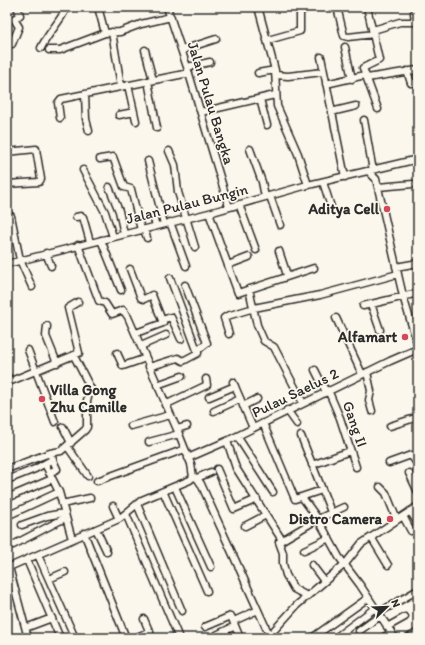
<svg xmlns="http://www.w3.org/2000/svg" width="425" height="645" viewBox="0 0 425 645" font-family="Itim,sans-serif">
<rect width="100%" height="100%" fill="#fbf7ec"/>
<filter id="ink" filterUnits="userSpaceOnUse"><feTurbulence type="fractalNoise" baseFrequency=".025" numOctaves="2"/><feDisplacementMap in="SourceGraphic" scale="8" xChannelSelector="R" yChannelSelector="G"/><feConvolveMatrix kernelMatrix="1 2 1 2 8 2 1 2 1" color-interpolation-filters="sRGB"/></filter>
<g filter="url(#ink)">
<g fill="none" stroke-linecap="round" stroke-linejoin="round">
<g stroke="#2b2b2b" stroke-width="9">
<path id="minor" d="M98 7 105 33
M167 7 187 67 229 207
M258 7 275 70 277 106 298 154 308 185
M337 7 344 36 348 37 374 34
M367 7 379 60 363 68 378 109
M414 13 415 22
M373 30 400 22H418
M112 32 121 86
M268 40 300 31V12L306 8
M7 44H12L19 27 14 19 20 15 17 7
M345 47 352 79
M41 48C48 33 60 22 67 7
M49 50H60L105 33 120 32 141 24 171 17
M145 50 153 80
M182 50 216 39
M321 57 345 177
M187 67 210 62
M407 71 411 83H418
M258 73 275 70
M276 75 288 76 323 72
M367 78 417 70
M148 81 157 128
M326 84 365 75
M128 85 136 121
M85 94 86 119 89 131
M260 99 267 125
M201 112 275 95
M331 112 356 106
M119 115 134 112
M60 118 58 103 61 99 189 73
M364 120 373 171
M250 149 262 182 265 197
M169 151 175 165 178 192 195 247
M7 152 36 149 41 179 39 182 7 184
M100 159 113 157 124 187 131 189 141 230
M148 161 164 224
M83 170 105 212 113 237
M369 172 376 179 403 296 418 346
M323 182 331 207
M109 187 119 211 124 234
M378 187 413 184
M270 196 280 225
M239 204 256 250
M209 213 238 293 314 268
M11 216 20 260 32 287
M153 216 156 226
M76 217 81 216 83 217 90 242
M170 222 186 266
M144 229 147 238
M101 240 121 290
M279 251 287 275
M46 253 51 266
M7 264 209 213 304 186 418 159
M228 265 249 257
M396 267 418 263
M130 269 141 298 144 299 152 295 163 323 136 333
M185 285 207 343 198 350
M249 289 257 325 264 341 274 347 303 403
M371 304 380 330
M363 306 418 293
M336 318 362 374
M162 320 171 317 181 339
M47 326 46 336 57 363
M229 334 224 318 227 316 254 308 320 295 398 274
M141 346 166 335
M28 350 55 422
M117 353 123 366 146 358
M149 367 178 358 183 361 198 353 170 278
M315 370 326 392
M367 372 371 391 369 400 372 411
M7 376 11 381 79 353 68 308 78 302
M233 382 253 428
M157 385 182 376
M328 390 340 418 356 467
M209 397 235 386
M165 405 207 385 206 379
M243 406 257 399
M287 410 297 424
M214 411 240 399
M263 423 295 499 322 490
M131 426 170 415
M390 426 418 417
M63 427 71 443
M177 429 187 426
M237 436 273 492
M301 436 331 512
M227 441 236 468 282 540
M149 442 179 434
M67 446 88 476
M188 458 227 441 390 361 413 351H418
M389 463 411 455 418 465
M45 464 59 492 72 539
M312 465 350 451
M7 469 50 453 61 451 85 430 87 427V400L91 389 74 356
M217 469 234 509 257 499
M49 473 57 469 51 456
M409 473 418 492
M193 477 197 478 201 484 267 630
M197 478 211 472
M7 480 35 469 53 459
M97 481 185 449
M175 487 211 567
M380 487 386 493 397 520
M163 491 207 591
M302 497 318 519 339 557 360 585 395 638
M7 498 52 479
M62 504 90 498
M137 504 182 611
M113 506 119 519
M410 511 418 523
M126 514 179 638
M7 516 59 492
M403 516 411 531
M22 525 47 516 64 513
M245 526 266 515
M96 529 107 552
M84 533 126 638
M371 537 388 565
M13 545 65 518
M304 550 329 538
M38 555 75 638
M27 560 60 638
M312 565 324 581
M9 567 28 638
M7 568 119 519 142 500 190 480 193 477 191 464 179 434 128 317 123 310 112 314 105 303 99 301 78 245
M49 579 65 572
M307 596 294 589 286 575 283 564V553L279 542 318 519 344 507
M378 613 418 590
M144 619 152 638
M236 620 258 610
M28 627 52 618
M205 627 231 616 240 638
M387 627 405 617
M359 631 380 616
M135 638 150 631
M210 638 235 626
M267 638 297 605 346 563 361 544 418 506
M312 638 368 598
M335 638 375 608
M382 638 391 633
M408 638 418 632"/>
</g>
<use href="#minor" stroke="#fbf7ec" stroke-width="6"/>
</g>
</g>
<g fill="#d1495b" stroke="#fbf7ec" stroke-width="1.5">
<circle cx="387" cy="209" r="4"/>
<circle cx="405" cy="337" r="4"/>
<circle cx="42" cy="399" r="4"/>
<circle cx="390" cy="519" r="4"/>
</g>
<g text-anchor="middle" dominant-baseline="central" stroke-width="3.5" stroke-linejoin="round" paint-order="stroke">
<g font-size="15" fill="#2b2b2b" stroke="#fbf7ec">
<text transform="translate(211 103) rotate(73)">Jalan Pulau Bangka</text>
<text transform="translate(187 204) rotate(-14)">Jalan Pulau Bungin</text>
<text transform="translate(295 393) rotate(-26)">Pulau Saelus 2</text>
<text transform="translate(355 424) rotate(71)">Gang II</text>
</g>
<g font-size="15" font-weight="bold" fill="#2b2b2b" stroke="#fbf7ec" text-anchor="end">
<text x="379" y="209">Aditya Cell</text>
<text x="397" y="337">Alfamart</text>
<text x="50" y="390" text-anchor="start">Villa Gong<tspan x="50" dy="17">Zhu Camille</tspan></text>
<text x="382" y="519">Distro Camera</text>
</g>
</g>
<rect width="425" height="645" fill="none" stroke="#fbf7ec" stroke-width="24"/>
<rect x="12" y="12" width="401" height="621" fill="none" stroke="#2b2b2b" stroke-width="1.5" filter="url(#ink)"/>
<g transform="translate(387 607) rotate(67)" stroke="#fbf7ec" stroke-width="3" paint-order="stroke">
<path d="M0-3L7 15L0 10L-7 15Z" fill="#2b2b2b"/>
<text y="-6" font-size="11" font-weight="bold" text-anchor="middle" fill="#2b2b2b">N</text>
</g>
</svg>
